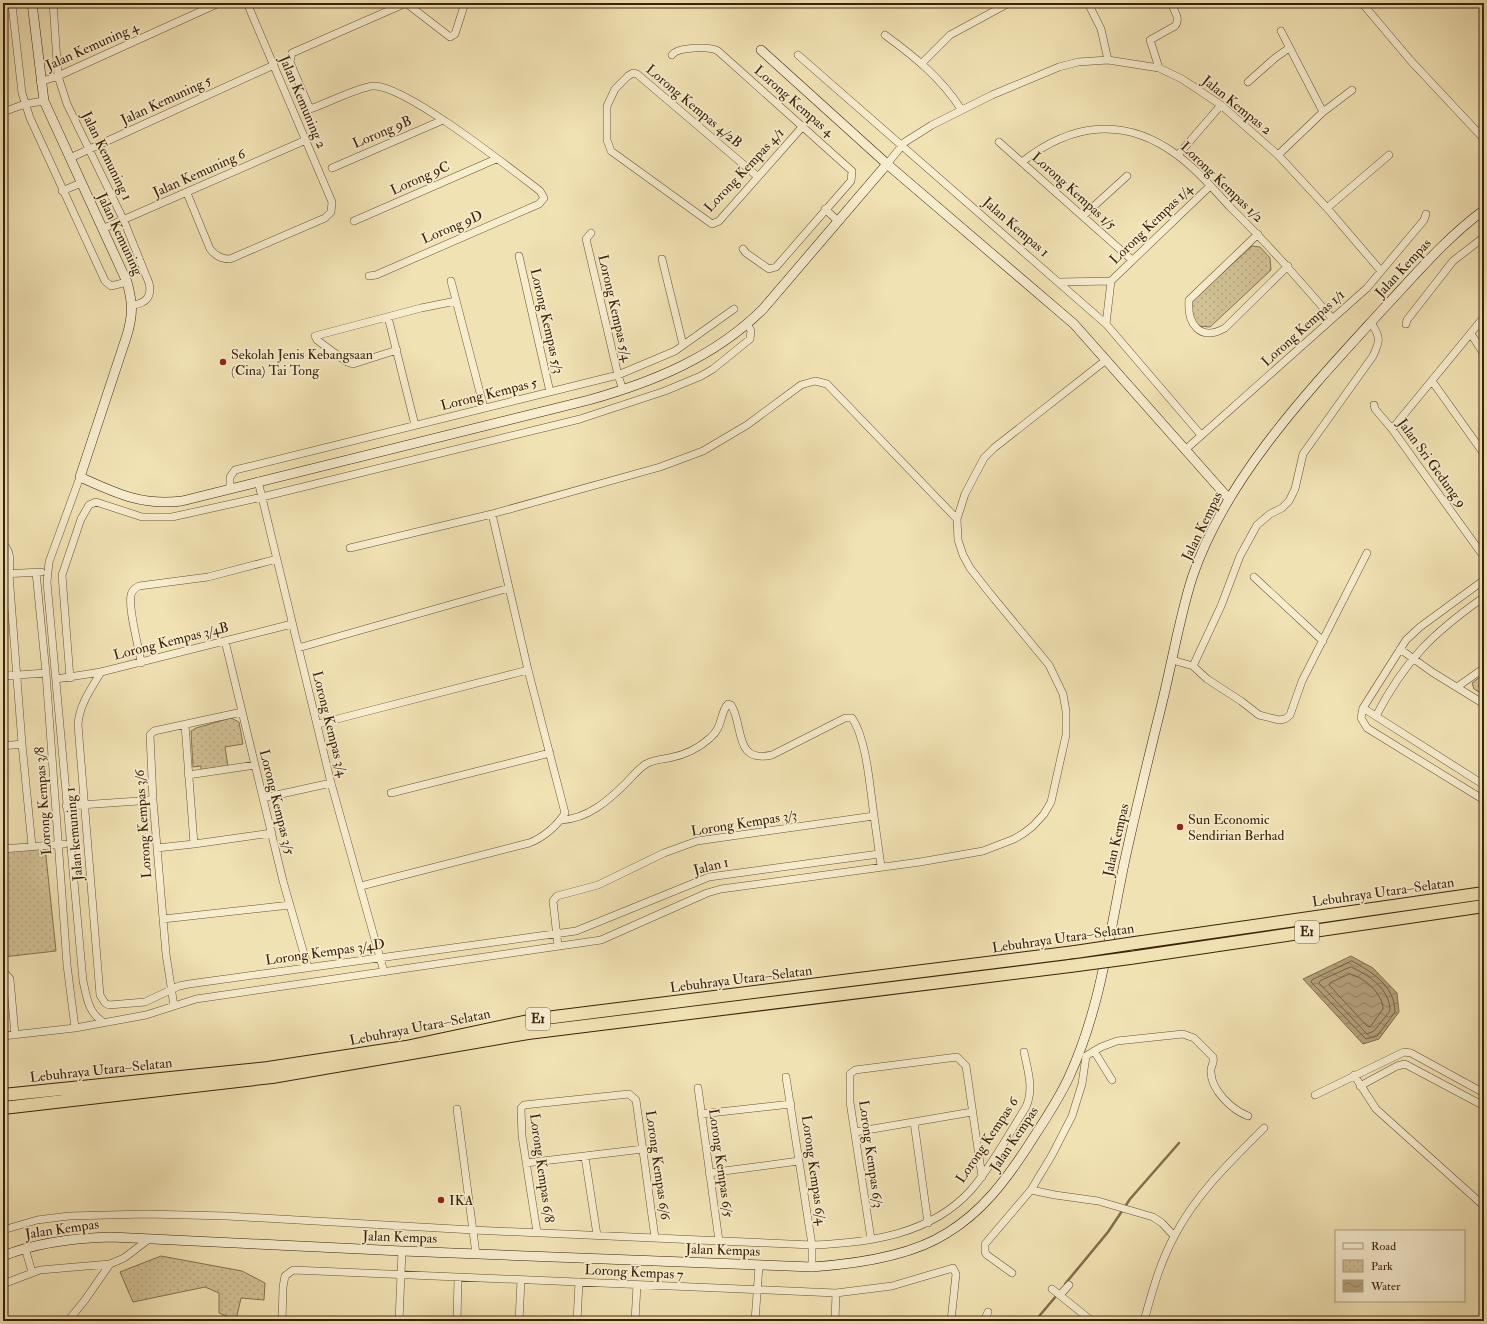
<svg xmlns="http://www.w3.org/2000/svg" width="1487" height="1324" viewBox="0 0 1487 1324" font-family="'IM FELL Double Pica',serif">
<defs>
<pattern id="park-dots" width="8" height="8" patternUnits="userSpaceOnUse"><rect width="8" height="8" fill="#d2c196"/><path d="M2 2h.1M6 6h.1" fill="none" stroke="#b5a680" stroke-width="1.8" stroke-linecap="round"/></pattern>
<pattern id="water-waves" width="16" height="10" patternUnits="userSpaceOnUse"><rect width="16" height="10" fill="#b3a07a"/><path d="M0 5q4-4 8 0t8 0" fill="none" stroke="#938262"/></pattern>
</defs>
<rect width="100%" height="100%" fill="#f1e2b3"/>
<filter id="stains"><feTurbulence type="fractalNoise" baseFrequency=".005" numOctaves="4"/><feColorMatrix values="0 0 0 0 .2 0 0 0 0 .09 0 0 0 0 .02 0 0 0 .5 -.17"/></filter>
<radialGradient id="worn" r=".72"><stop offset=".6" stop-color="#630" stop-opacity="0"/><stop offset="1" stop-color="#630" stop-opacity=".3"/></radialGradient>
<path fill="url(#park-dots)" stroke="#867150" d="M1252 246 1260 247 1270 258 1271 270 1210 327 1197 326 1189 315 1191 302Z
M1484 674V695L1474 689 1472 683Z
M231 718 239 722 243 744 225 747 228 766 201 770V766L193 767 191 731 196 728Z
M45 847 56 951 3 957V850Z
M161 1256 242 1271 265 1283 264 1300 241 1298 236 1320 219 1313V1293L205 1287 133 1302 120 1272Z"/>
<path fill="url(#water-waves)" stroke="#836d4d" d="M1351 956 1373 968 1397 993 1399 1012 1379 1039 1363 1044 1303 979Z"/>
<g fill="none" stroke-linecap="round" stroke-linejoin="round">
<path stroke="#776042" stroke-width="1" d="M1352 961C1372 972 1395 986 1395 1012L1377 1036 1366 1039 1311 982 1312 980Z
M1351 967C1369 975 1390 989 1390 1011L1374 1031 1367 1034 1319 983 1320 981Z
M1350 974C1364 977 1383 994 1383 1009L1370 1027 1367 1026 1329 985 1330 983Z"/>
<path stroke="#836d4d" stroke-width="2.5" d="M1065 1284 1108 1232 1130 1199 1179 1143
M1035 1321 1057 1295"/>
<g stroke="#685134" stroke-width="8">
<path id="street" d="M20 3 12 5 22 93 30 118 105 281 111 286 127 282
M53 3 58 76 67 104 124 221 149 283C152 296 147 303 133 305
M406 3 450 37 455 34 465 3
M1088 3 1101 29 1108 60
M1362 3 1411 61 1484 139
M1281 31 1323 112
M885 35C915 57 941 78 961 109
M672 55C677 47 710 46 718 51L852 171 851 181 776 267 769 269 746 253 743 249
M798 55 1106 324 1201 435
M922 63 950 35 1009 3
M1159 68 1150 40 1175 26C1181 19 1174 11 1171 3
M40 82 58 76 219 3
M1248 82 1275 58 1289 48
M3 112 25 104 44 101
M999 142 1132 260
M1178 155 1221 105
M1278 155 1323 112 1352 90
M70 158 274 65
M1022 162C1071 123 1125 116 1177 155 1197 169 1214 190 1231 208 1267 243 1299 280 1332 318
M887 164 905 142 932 125 992 95 1059 67 1078 62 1108 60 1159 68 1182 79 1221 105 1278 155 1327 208 1381 271
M332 168 443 120
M757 176 637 74 633 73 628 76 615 89 607 106V140L611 151 712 224 719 221 803 126
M62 191 81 183
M187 193 210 249C216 256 221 259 230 259L325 218 331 212 332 202 247 3
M1327 208 1389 155
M825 209 838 221
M1083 216 1127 176
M354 221 496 159
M102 229 306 140
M591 233 586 239 587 243 618 375 623 390
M1258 234 1189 300C1187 324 1200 342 1225 328L1288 266
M519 256 550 392
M662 259 683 345
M369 276 376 275 539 204 544 198 540 191C511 169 404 84 373 86 359 87 325 104 310 109L290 62 292 53 406 3
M451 281 484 408
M1060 282 1111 281
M388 317 415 425
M1106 324 1111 281 1210 186
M1406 324 1407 320 1453 261 1484 237
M1471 334 1484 354
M397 350 353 364 347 362 317 340 315 336 421 308 456 301
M1432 381 1484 454
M1374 405 1375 409 1392 429 1484 557
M1392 429 1484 317
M1185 450 1367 288 1424 220 1426 214
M80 477 49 562 47 582 83 981C87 998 88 1012 103 1022
M258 481 331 783 384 972
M230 488V477L235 470 618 375 675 351 734 309
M3 544C12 552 10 563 9 574L22 744 32 846
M350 548 492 514 660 467 703 451 747 425 801 385 815 381 827 384 957 519
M36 572 46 673 67 965 75 1028
M3 574 41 572
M1254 577 1323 641
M1484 580 1420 627 1406 640 1363 708 1361 718 1367 728 1484 800
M225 641 283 881 308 968
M298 648 509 588
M1400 649 1432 672 1484 704
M1172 660 1193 666 1207 679 1241 701 1259 715 1279 720 1285 719 1290 715 1302 681 1367 553
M141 663C139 647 128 609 131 595 132 590 135 588 139 586L208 577 277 559
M1193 666 1221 606 1240 556 1257 525 1270 514 1282 508 1289 501 1295 489 1303 454 1373 356C1380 341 1381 337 1371 323
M101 672C91 689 79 705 78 725L100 995 105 1003 109 1005 145 1002 179 986 189 984 576 931 709 877 879 854
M3 676 46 673
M70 678 62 575 81 519 89 505 96 502 142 517H172L262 497 580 419 665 391 701 376 713 369 750 339 751 331 748 325
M56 679 101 672 292 624
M1457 687 1484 668
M1363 708 1484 785
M1376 716C1405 660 1433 633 1484 597
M318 724 528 670
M185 725 194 844
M3 746 22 744
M188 775 255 765
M391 793 550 753
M263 798 331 783
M66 806 153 800
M561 820C587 819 608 801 626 783 632 777 638 769 646 764 653 760 661 759 669 758 685 755 698 749 710 738 724 726 719 714 728 704L731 705C744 724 733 764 772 755L845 718H852C867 740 870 789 874 816
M157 848 194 844 272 833
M3 849 64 844
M361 886 529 843C543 838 558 825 565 813L528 670 492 514
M163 919 290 905
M558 946 553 901 557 896 598 885 664 853 697 841 874 816 881 866
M3 971 10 979 15 1035
M174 1006 166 954 153 800 150 735 154 731 242 712
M3 1036 75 1028 146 1015 196 999 601 940 707 893 721 889 920 862 983 851 1014 839 1024 833 1033 826 1044 814 1051 802 1066 735V711L1063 694 1049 665 988 591 970 568 963 555 958 540 957 519 965 494 984 458 994 448 1106 360
M1094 1051 1112 1080
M1354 1075 1376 1109 1484 1206
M786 1077 812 1245V1267
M1360 1086 1397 1066 1405 1064 1484 1106
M698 1088 719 1241
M1315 1095 1404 1052 1411 1053 1484 1093
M457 1109 476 1254
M701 1114 791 1104
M914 1122 928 1223
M855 1132 972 1112
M585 1157 597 1235
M526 1163 643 1149
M709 1173 799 1161
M1031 1190 1055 1195 1098 1201 1153 1217 1162 1223 1174 1236
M3 1230 37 1220 69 1216 146 1214 227 1216 473 1230 812 1245C867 1243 931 1235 971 1190 992 1166 1008 1135 1026 1107 1034 1089 1028 1071 1024 1052
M537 1232 522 1136 521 1108 524 1105 629 1094 636 1100 655 1238
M871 1239 850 1102V1074L855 1070 957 1057 966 1066 982 1177
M25 1248 32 1272
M1012 1273 987 1255 985 1252V1244L1031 1190 1052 1155 1072 1116 1082 1084 1086 1056 1101 1047 1117 1041 1183 1034 1194 1038 1213 1057C1215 1063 1210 1066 1211 1072 1211 1090 1232 1110 1248 1116
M3 1284 40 1270 110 1264 124 1258 149 1239
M1052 1289 1092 1321
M1060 1295 1069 1285
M68 1321 85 1300 110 1264
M282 1321 283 1287 285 1276 293 1270 836 1293 892 1286 953 1268 956 1274 951 1321
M399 1321 402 1251
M457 1321 458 1278
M519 1321 521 1280
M577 1321 579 1282
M635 1321 637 1285
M755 1321 759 1266
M835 1321 836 1293
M984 1321 988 1312
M1144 1321C1152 1292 1160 1262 1175 1235 1197 1193 1231 1161 1264 1128"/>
</g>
<g stroke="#3b210a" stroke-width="10">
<path id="secondary" d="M32 3 44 101 127 282C133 304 133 314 127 335L80 477C115 493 142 506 182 501L589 400C653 382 715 357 763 309L887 164
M761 50 887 164 1074 324 1229 499
M3 1256C38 1242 74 1238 111 1237L402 1251 812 1267C855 1264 910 1257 947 1233 982 1212 1006 1180 1028 1146 1042 1124 1058 1101 1069 1077 1100 1010 1109 936 1124 864 1136 808 1150 752 1164 695 1173 657 1180 616 1192 578 1226 476 1313 386 1384 308 1416 274 1446 238 1484 210"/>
</g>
<g stroke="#3b210a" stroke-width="14">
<path id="highway" d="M1135 943 1484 893
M1130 958 1484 906
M3 1095 268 1068 406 1047 538 1019 1075 952
M3 1108 272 1077 528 1033 1070 966"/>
</g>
<use href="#street" stroke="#f6ecce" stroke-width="7"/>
<use href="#secondary" stroke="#f6ecce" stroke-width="9"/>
<use href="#highway" stroke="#f1e2b3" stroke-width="12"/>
<g stroke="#3b210a" stroke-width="14" stroke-linecap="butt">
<path id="highway-bridge" d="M1075 952 1135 943
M1070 966 1130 958"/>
</g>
<use href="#highway-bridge" stroke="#f1e2b3" stroke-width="12"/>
</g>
<g fill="#8f2418" stroke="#f6ecce" stroke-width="1.5">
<circle cx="223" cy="362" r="4"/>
<circle cx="1180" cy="827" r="4"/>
<circle cx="441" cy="1200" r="4"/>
</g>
<g text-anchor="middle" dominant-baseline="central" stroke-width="3.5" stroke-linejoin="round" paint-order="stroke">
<g fill="#f6ecce" stroke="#735e45" stroke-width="1">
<rect x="1295" y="921" width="24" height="22" rx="3"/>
<rect x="526" y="1008" width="24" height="22" rx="3"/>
</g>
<g font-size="13" font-weight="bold" fill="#3b210a">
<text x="1307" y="932">E1</text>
<text x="538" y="1019">E1</text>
</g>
<g font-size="14" fill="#3b210a" stroke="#f6ecce">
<text transform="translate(92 46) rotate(-24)">Jalan Kemuning 4</text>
<text transform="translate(166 100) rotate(-25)">Jalan Kemuning 5</text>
<text transform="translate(794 101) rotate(41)">Lorong Kempas 4</text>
<text transform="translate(303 102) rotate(67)">Jalan Kemuning 2</text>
<text transform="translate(1237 105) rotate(39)">Jalan Kempas 2</text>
<text transform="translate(694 106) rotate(40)">Lorong Kempas 4/2B</text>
<text transform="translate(382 132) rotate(-23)">Lorong 9B</text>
<text transform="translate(107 156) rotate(64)">Jalan Kemuning 1</text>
<text transform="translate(744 170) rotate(-47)">Lorong Kempas 4/1</text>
<text transform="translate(199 173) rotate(-24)">Jalan Kemuning 6</text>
<text transform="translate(420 178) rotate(-24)">Lorong 9C</text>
<text transform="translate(1222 182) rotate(44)">Lorong Kempas 1/2</text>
<text transform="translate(1074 191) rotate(42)">Lorong Kempas 1/5</text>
<text transform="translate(1151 224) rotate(-44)">Lorong Kempas 1/4</text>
<text transform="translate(452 227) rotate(-23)">Lorong 9D</text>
<text transform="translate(1016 227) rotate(41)">Jalan Kempas 1</text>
<text transform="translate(120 234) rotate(65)">Jalan Kemuning</text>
<text transform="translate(1403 268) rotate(-47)">Jalan Kempas</text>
<text transform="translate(615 308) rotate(77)">Lorong Kempas 5/4</text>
<text transform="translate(547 321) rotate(77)">Lorong Kempas 5/3</text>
<text transform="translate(1303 328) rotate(-42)">Lorong Kempas 1/1</text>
<text transform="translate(489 394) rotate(-14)">Lorong Kempas 5</text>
<text transform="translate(1432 463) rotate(54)">Jalan Sri Gedung 9</text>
<text transform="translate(1202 526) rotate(-64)">Jalan Kempas</text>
<text transform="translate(171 641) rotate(-14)">Lorong Kempas 3/4B</text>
<text transform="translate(330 724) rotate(76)">Lorong Kempas 3/4</text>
<text transform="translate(43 801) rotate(-94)">Lorong Kempas 3/8</text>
<text transform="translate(277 802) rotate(76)">Lorong Kempas 3/5</text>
<text transform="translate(744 823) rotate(-9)">Lorong Kempas 3/3</text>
<text transform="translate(143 824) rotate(-94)">Lorong Kempas 3/6</text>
<text transform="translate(74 834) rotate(-95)">Jalan kemuning 1</text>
<text transform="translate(1116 840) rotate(-77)">Jalan Kempas</text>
<text transform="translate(711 866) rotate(-14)">Jalan 1</text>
<text transform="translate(1383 892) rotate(-8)">Lebuhraya Utara–Selatan</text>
<text transform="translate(1063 938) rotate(-8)">Lebuhraya Utara–Selatan</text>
<text transform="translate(325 952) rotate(-8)">Lorong Kempas 3/4D</text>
<text transform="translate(741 979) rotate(-7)">Lebuhraya Utara–Selatan</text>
<text transform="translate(420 1027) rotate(-11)">Lebuhraya Utara–Selatan</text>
<text transform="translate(101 1070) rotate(-6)">Lebuhraya Utara–Selatan</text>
<text transform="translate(1014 1139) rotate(-56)">Jalan Kempas</text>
<text transform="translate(987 1140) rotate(-56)">Lorong Kempas 6</text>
<text transform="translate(871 1154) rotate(82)">Lorong Kempas 6/3</text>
<text transform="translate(721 1163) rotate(82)">Lorong Kempas 6/5</text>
<text transform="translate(658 1165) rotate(82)">Lorong Kempas 6/6</text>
<text transform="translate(542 1168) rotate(82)">Lorong Kempas 6/8</text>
<text transform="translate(814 1170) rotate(82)">Lorong Kempas 6/4</text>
<text transform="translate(62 1229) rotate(-8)">Jalan Kempas</text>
<text transform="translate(400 1237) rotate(2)">Jalan Kempas</text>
<text transform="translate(723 1250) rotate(2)">Jalan Kempas</text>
<text transform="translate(634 1272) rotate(3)">Lorong Kempas 7</text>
</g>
<g font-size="14" fill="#3b210a" stroke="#f6ecce" text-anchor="start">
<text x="231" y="354">Sekolah Jenis Kebangsaan<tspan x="231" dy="16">(Cina) Tai Tong</tspan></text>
<text x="1188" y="819">Sun Economic<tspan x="1188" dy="16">Sendirian Berhad</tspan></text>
<text x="449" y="1200">IKA</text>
</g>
</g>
<rect width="1487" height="1324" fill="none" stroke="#f1e2b3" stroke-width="16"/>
<rect x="4" y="4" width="1479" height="1316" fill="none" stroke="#3b210a" stroke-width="2"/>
<rect x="8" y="8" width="1471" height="1308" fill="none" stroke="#3b210a"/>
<rect x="1335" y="1230" width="130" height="72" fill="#f6ecce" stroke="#ab9b80"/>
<rect x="1343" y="1243" width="20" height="6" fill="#f6ecce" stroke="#ab9b80"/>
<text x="1371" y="1250" font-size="12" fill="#3b210a">Road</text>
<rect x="1343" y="1260" width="20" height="12" fill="url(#park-dots)" stroke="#ab9b80"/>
<text x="1371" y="1270" font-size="12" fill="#3b210a">Park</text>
<rect x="1343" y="1280" width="20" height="12" fill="url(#water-waves)" stroke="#ab9b80"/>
<text x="1371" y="1290" font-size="12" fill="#3b210a">Water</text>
<rect width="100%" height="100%" filter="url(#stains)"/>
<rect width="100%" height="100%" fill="url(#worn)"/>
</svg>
